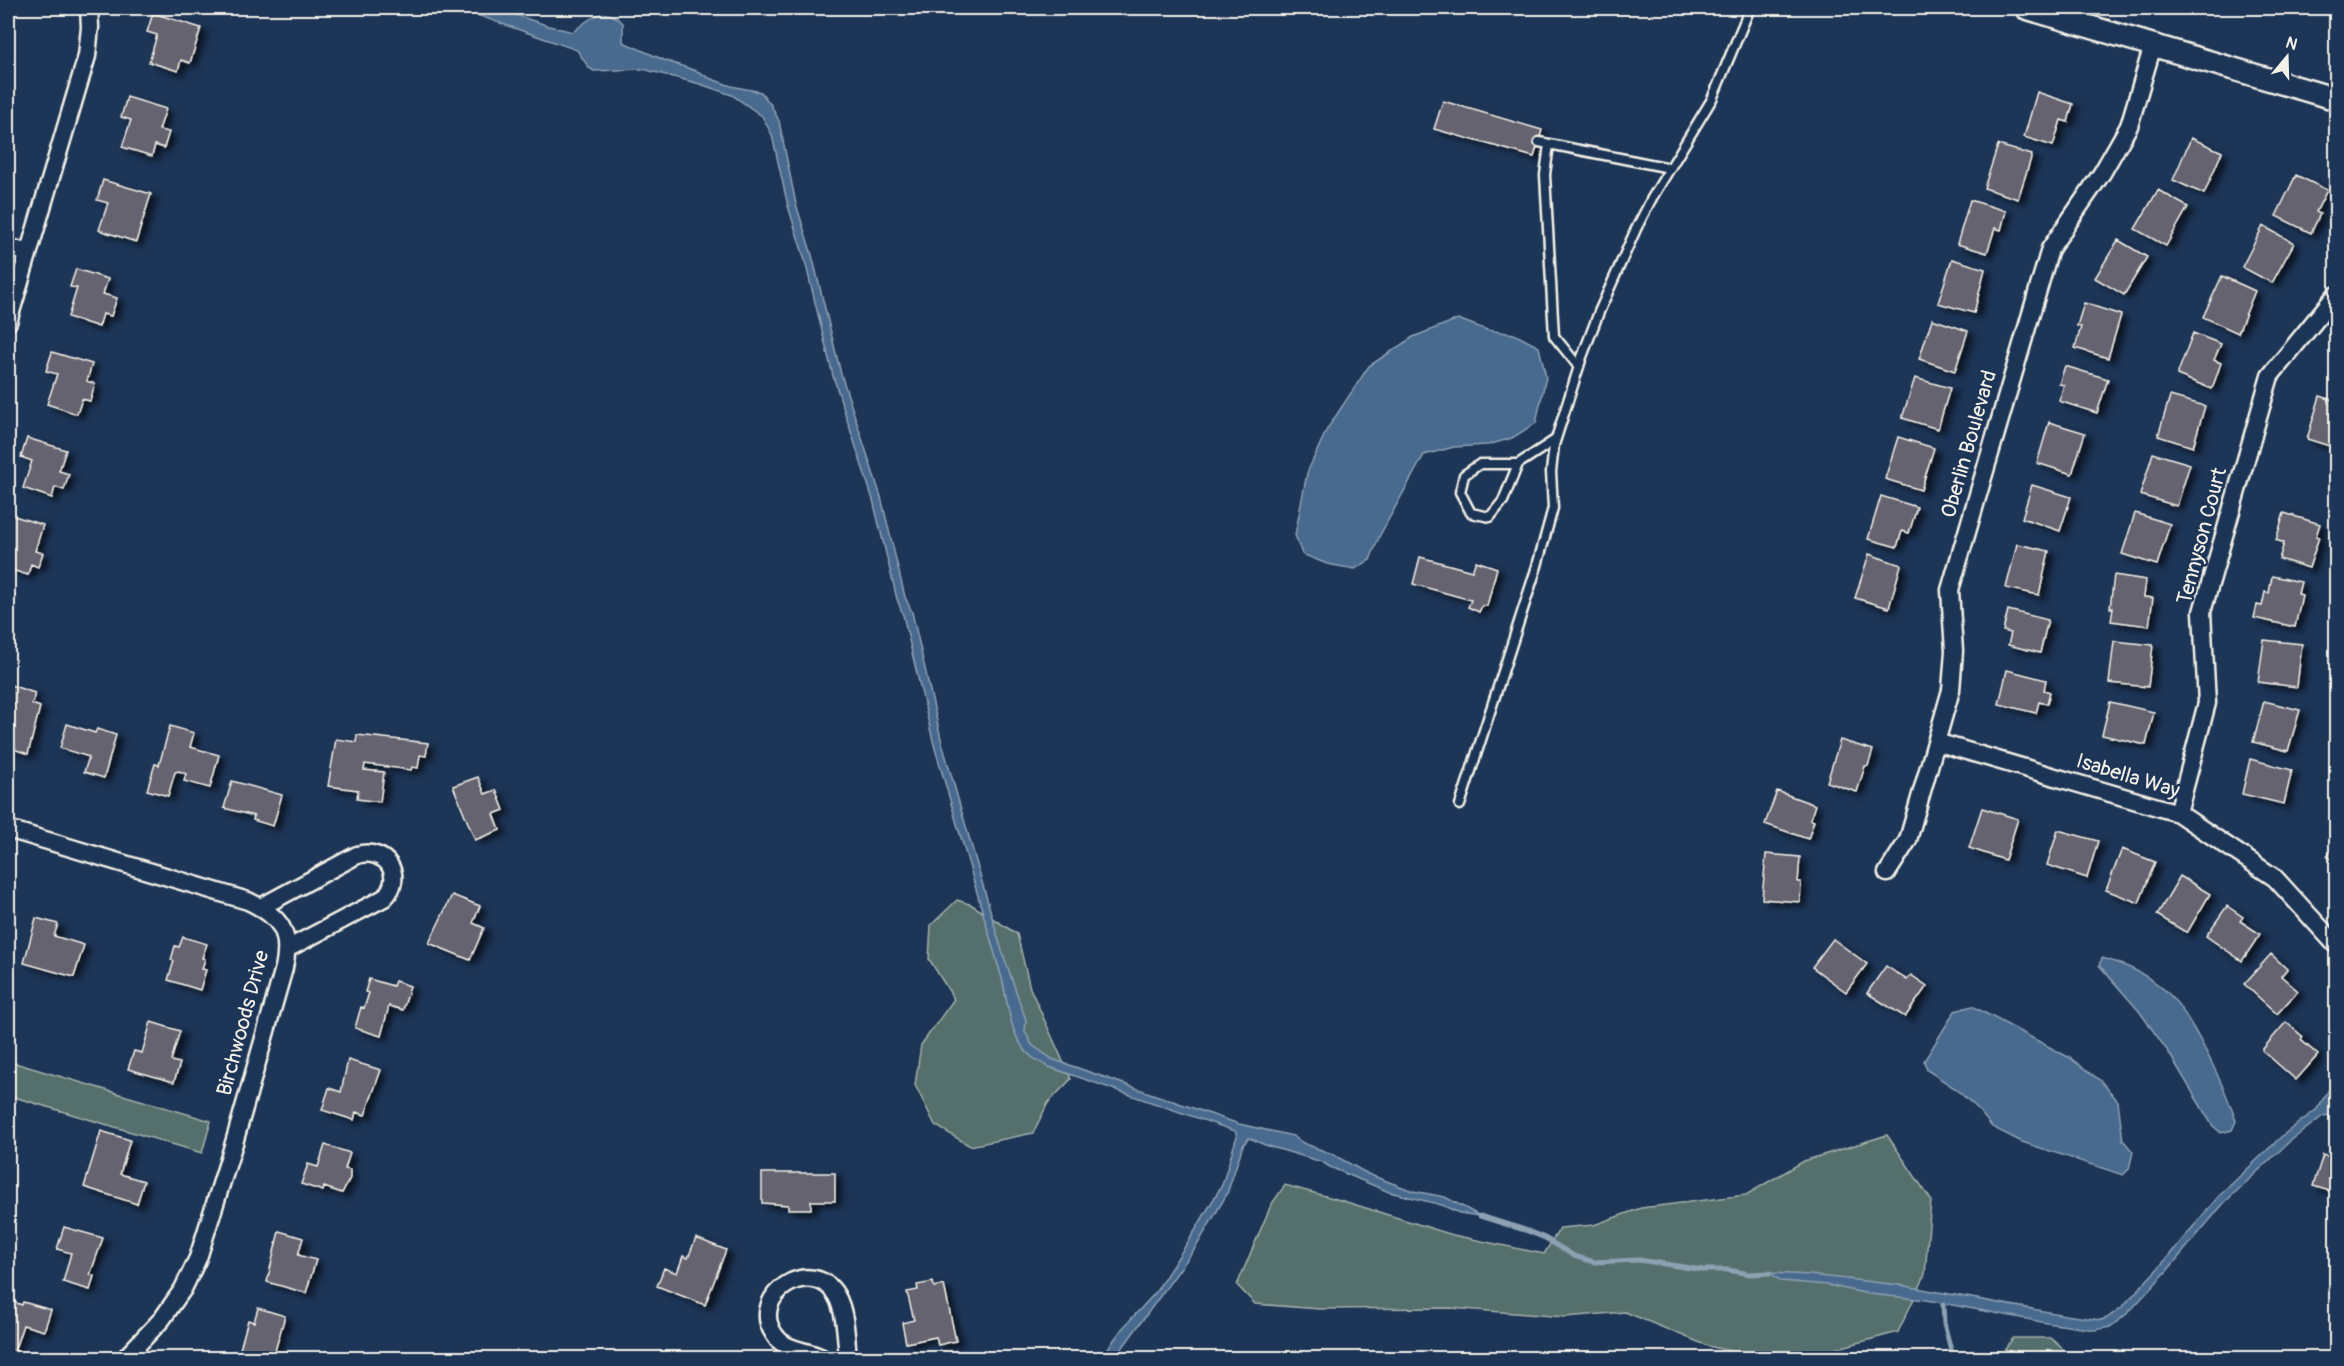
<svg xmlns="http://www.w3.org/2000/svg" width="2344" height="1366" viewBox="0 0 2344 1366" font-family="Pangolin,sans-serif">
<defs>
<filter id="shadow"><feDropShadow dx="6" dy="4" stdDeviation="3" flood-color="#0009"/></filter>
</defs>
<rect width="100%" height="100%" fill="#1d3557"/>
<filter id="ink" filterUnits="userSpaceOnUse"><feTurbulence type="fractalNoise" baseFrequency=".0167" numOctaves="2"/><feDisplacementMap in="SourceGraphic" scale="12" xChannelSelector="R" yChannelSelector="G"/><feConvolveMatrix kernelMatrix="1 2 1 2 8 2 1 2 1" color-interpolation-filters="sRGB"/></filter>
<g filter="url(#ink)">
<path fill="#556f6c" stroke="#a4b0aa" stroke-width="1.5" d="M957 900 972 905 1017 934 1030 988 1071 1079 1048 1103 1033 1133 970 1146 935 1125 915 1085 921 1045 954 999 929 959 931 925Z
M8 1061 211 1121 202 1153 14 1097 8 1111Z
M1887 1135 1931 1200 1925 1274 1922 1282 1898 1332 1801 1358H1760L1708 1346 1625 1312 1565 1317 1451 1308 1319 1309 1255 1304 1237 1285 1271 1205 1285 1185 1340 1200 1453 1235 1544 1254 1560 1228 1594 1225 1641 1208 1746 1195 1804 1161Z
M2013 1338H2050L2074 1358H1999Z"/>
<path fill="#496b8f" stroke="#8da1b3" stroke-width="1.5" d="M457 8H495L549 26 573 32C590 18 604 4 623 23V42L664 60 699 72 709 78 731 86 761 92 771 105 779 121 796 204 812 255 841 374 881 497 905 597 912 612 942 743 1001 948 1026 1020 1025 1031 1032 1045 1052 1059 1239 1124 1293 1136 1303 1143 1332 1154 1368 1174 1413 1191 1445 1197 1480 1216 1459 1213 1442 1205 1389 1192 1330 1167 1322 1162 1265 1145 1249 1138 1243 1145 1227 1194 1196 1247 1115 1358H1101L1121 1330 1155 1293 1193 1234 1222 1185 1237 1136 1235 1131 1049 1067C1043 1064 1037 1061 1032 1057 1011 1041 1008 1006 1003 982L934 745 903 615 897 599 873 500 833 376 804 257 788 206 772 135 762 116 732 95 700 84 643 69 594 71 589 68 577 50Z
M1458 319 1487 330 1514 334 1539 347 1546 377 1536 423 1512 438 1488 445 1454 447 1424 455 1380 535 1370 560 1355 569 1327 564 1302 554 1295 535 1307 473 1327 429 1369 366 1413 337Z
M2102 958C2125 964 2149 976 2167 992 2192 1015 2225 1088 2236 1121L2232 1130 2221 1133 2212 1125 2169 1053 2139 1011 2099 965Z
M1972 1006 2070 1058 2101 1081 2118 1101 2123 1140 2133 1152 2129 1169 2123 1175 2022 1142 1992 1127 1976 1107 1953 1087 1927 1070 1924 1061 1955 1011Z
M2336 1082V1114L2323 1116 2289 1142 2224 1203 2167 1271 2128 1313 2110 1327 2095 1330 2047 1323 1926 1300 1869 1294 1827 1285 1781 1281 1770 1273 1810 1275 1900 1285 2065 1315 2101 1320 2107 1318 2122 1307 2161 1265 2218 1197 2283 1135 2317 1109 2330 1088Z"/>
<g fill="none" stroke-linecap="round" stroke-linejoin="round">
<path stroke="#8da1b3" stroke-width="5" d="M1480 1216 1525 1230 1545 1238 1574 1256 1594 1262 1639 1260 1703 1270H1728L1749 1274 1770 1273
M1943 1304 1944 1323 1953 1358"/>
</g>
<path fill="#65646f" stroke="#f4f1e8" stroke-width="1.5" filter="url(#shadow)" d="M153 13 201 28 190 63 181 60 178 71 149 62 157 35 147 32Z
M2037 92 2073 104 2068 122 2061 120 2053 146 2024 137Z
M127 97 166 109 159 130 169 132 164 148 155 145 152 156 122 147 131 120 121 117Z
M1443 101 1542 130 1534 157 1434 129Z
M2191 138 2222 152 2204 194 2173 180Z
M1998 145 2032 155 2018 199 1984 188Z
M2296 175 2327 190 2316 212 2320 214 2311 233 2276 216Z
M103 180 151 194 136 242 99 230 108 203 97 200Z
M2158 190 2188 207 2166 246 2135 229Z
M1970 200 2006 211 2001 230 1995 228 1987 253 1957 244Z
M2263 226 2294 243 2272 283 2242 267Z
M2118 240 2147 257 2124 295 2095 278Z
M1952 259 1985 269 1974 313 1938 303Z
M76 269 108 279 103 294 117 298 111 316 103 314 99 327 68 317 77 288 70 287Z
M2222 276 2255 291 2238 333 2203 317Z
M2084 303 2121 315 2108 358 2075 348 2081 327 2077 326Z
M1932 319 1968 331 1955 371 1919 359Z
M2193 333 2221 344 2214 360 2221 363 2212 389 2177 375Z
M52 352 92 364 87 381 95 384 90 401 82 399 77 414 47 404 57 374 46 371Z
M2065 366 2108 379 2097 413 2059 401 2064 385 2059 384Z
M1915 378 1950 388 1938 429 1902 418Z
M2170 396 2205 406 2193 447 2158 436Z
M2320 396 2336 401V448L2307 439Z
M2049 422 2085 433 2072 474 2037 463Z
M1898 437 1934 448 1921 490 1885 479Z
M27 438 66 450 59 471 69 474 64 490 55 487 52 498 23 488 32 461 21 457Z
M2153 453 2190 464 2177 506 2140 495Z
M2032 485 2071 497 2060 531 2022 518Z
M1881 496 1917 507 1909 533 1902 531 1897 547 1868 539Z
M2135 513 2170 524 2157 565 2122 554Z
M2284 513 2320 524 2316 536 2319 537 2309 568 2279 559 2284 543 2276 540Z
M8 514 43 525 35 551 43 553 38 567 31 564 28 575 8 569Z
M2017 544 2049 551 2039 595 2006 588Z
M1869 554 1901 565 1889 608 1855 598Z
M1420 557 1472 571 1476 561 1497 568 1487 606H1482L1479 612 1468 607 1471 600 1413 584Z
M2114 575 2146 580 2144 597 2153 598 2149 626 2111 621 2113 608H2110Z
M2272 576 2301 582 2298 594 2302 595 2295 627 2254 618 2257 605 2262 606 2265 592 2269 593Z
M2008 610 2048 620 2040 653 2008 645 2011 633 2003 631Z
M2264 640 2302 644 2297 687 2258 682Z
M2114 641 2153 645 2148 687 2109 683Z
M2007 670 2046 680 2044 690 2050 692 2047 704 2039 702 2036 713 1999 704Z
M10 685 35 693 32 704 40 707 28 754 8 747 13 729 8 728V693Z
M2264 701 2300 710 2288 751 2253 742Z
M2110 702 2154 712 2146 745 2102 735Z
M67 724 95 733 97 729 116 735 104 778 84 772 89 757 60 748Z
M170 726 194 733 190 747 219 755 210 788 184 781 186 774 179 771 175 772 168 796 147 790 155 764 159 765Z
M357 735 428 743 426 756 420 755 418 768 412 767 411 770 365 764 364 770 384 772 380 802 357 799 358 790 328 786 336 739 356 742Z
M1840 740 1873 750 1868 766H1865L1857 792 1827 782Z
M2250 759 2292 770 2284 804 2242 794Z
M478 777 485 794 496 790 504 810 494 814 500 830 475 840 453 786Z
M232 781 282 795 273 826 253 820 254 816 224 808Z
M1777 791 1815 805 1810 820 1814 821 1808 839 1765 824Z
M1982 808 2018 819 2005 860 1969 848Z
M2058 830 2098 841 2087 878 2047 865Z
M2336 843V863L2327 856Z
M2122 849 2155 862 2139 903 2106 890Z
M1766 854 1800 857 1798 882H1801L1800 902 1762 899Z
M2180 876 2210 894 2187 933 2157 915Z
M452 895 480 906 473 923 484 928 470 960 429 943Z
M2227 906 2243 917 2240 921 2260 934 2242 961 2206 936Z
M36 918 58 924 54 936 84 945 74 977 24 963Z
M183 937 207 944 202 958 205 959 202 969 206 970 200 990 168 980 174 961 171 960 175 946 179 947Z
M1833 939 1867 964 1846 992 1812 967Z
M2271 954 2287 969 2281 976 2298 991 2277 1014 2244 984Z
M1886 966 1907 980 1911 975 1927 986 1905 1017 1867 993Z
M369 979 393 986 395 981 410 986 403 1010 389 1006 381 1036 355 1028 361 1007 364 1008 369 993 365 992Z
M151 1022 180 1031 171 1061 180 1063 174 1082 128 1069 134 1051 142 1053Z
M2286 1022 2303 1037 2301 1040 2318 1055 2296 1080 2262 1050Z
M348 1060 381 1070 365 1115 356 1112 354 1120 322 1110 329 1088 341 1092Z
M101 1131 130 1140 120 1174 144 1181 137 1204 84 1187Z
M325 1145 350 1153 345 1169 350 1170V1178L342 1193 324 1187 323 1191 301 1184 308 1164 318 1167Z
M2323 1155 2336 1159V1193L2313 1186Z
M762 1173H835V1201H811V1209H788V1205L762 1203Z
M64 1227 103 1238 90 1275 94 1276 90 1290 63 1282 71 1253 57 1249Z
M279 1231 303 1238 298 1255 316 1260 306 1293 267 1282Z
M696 1238 726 1250 705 1305 657 1286 664 1268 677 1273 683 1256 688 1258Z
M933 1282 934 1287 944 1285 956 1341 938 1345 936 1337 906 1343 902 1323 914 1320 907 1292 918 1290 917 1285Z
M8 1300 22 1305 23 1302 51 1310 44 1331 23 1325 13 1355 8 1354Z
M258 1308 285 1316 273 1358 240 1349 248 1320 254 1322Z"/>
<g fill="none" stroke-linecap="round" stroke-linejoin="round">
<g stroke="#f4f1e8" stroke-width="13">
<path id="service" d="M1539 142 1670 168
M1549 144 1545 175 1554 336 1579 367
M1518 464H1480L1464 475 1460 492 1471 513 1490 517 1503 501 1518 464 1555 440
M1460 805 1537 566 1553 508 1551 472 1554 445 1582 357 1599 312 1636 229 1652 198 1712 99 1750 8"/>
</g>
<g stroke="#f4f1e8" stroke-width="21">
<path id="minor" d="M8 247 28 253
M8 322 87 56 90 27 89 8
M1936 742 2178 813 2275 878 2336 945
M2178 813 2207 703 2202 612 2270 376 2336 295
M8 829 248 901C280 916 292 932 284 968L234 1143 198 1258 183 1289 162 1319 125 1358
M1887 873 1908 840 1951 690 1954 651 1950 590 2050 249 2102 173 2129 126 2153 45
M261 907 357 855C386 847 406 876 384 898L287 949
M822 1358C806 1349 785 1352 774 1334 748 1295 812 1255 836 1295 846 1312 846 1339 848 1358"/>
</g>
<g stroke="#f4f1e8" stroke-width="26">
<path id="tertiary" d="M2026 8 2336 99"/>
</g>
<use href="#service" stroke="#1d3557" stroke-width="8"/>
<use href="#minor" stroke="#1d3557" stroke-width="16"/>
<use href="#tertiary" stroke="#1d3557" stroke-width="21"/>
</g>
</g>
<g text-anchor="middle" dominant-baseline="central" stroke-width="5" stroke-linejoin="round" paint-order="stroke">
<g font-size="21" fill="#f4f1e8" stroke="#1d3557">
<text transform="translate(1969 444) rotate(-74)">Oberlin Boulevard</text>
<text transform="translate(2202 536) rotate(-75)">Tennyson Court</text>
<text transform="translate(2128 776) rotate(17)">Isabella Way</text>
<text transform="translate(243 1023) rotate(-75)">Birchwoods Drive</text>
</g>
</g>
<rect width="2344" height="1366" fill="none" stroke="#1d3557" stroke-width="30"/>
<rect x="15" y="15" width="2314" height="1336" fill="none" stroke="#f4f1e8" stroke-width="2" filter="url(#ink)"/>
<g transform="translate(2287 57) rotate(19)" stroke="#1d3557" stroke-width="4.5" paint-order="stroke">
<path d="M0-4.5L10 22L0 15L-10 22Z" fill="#f4f1e8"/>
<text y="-9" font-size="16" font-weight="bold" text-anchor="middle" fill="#f4f1e8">N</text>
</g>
</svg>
